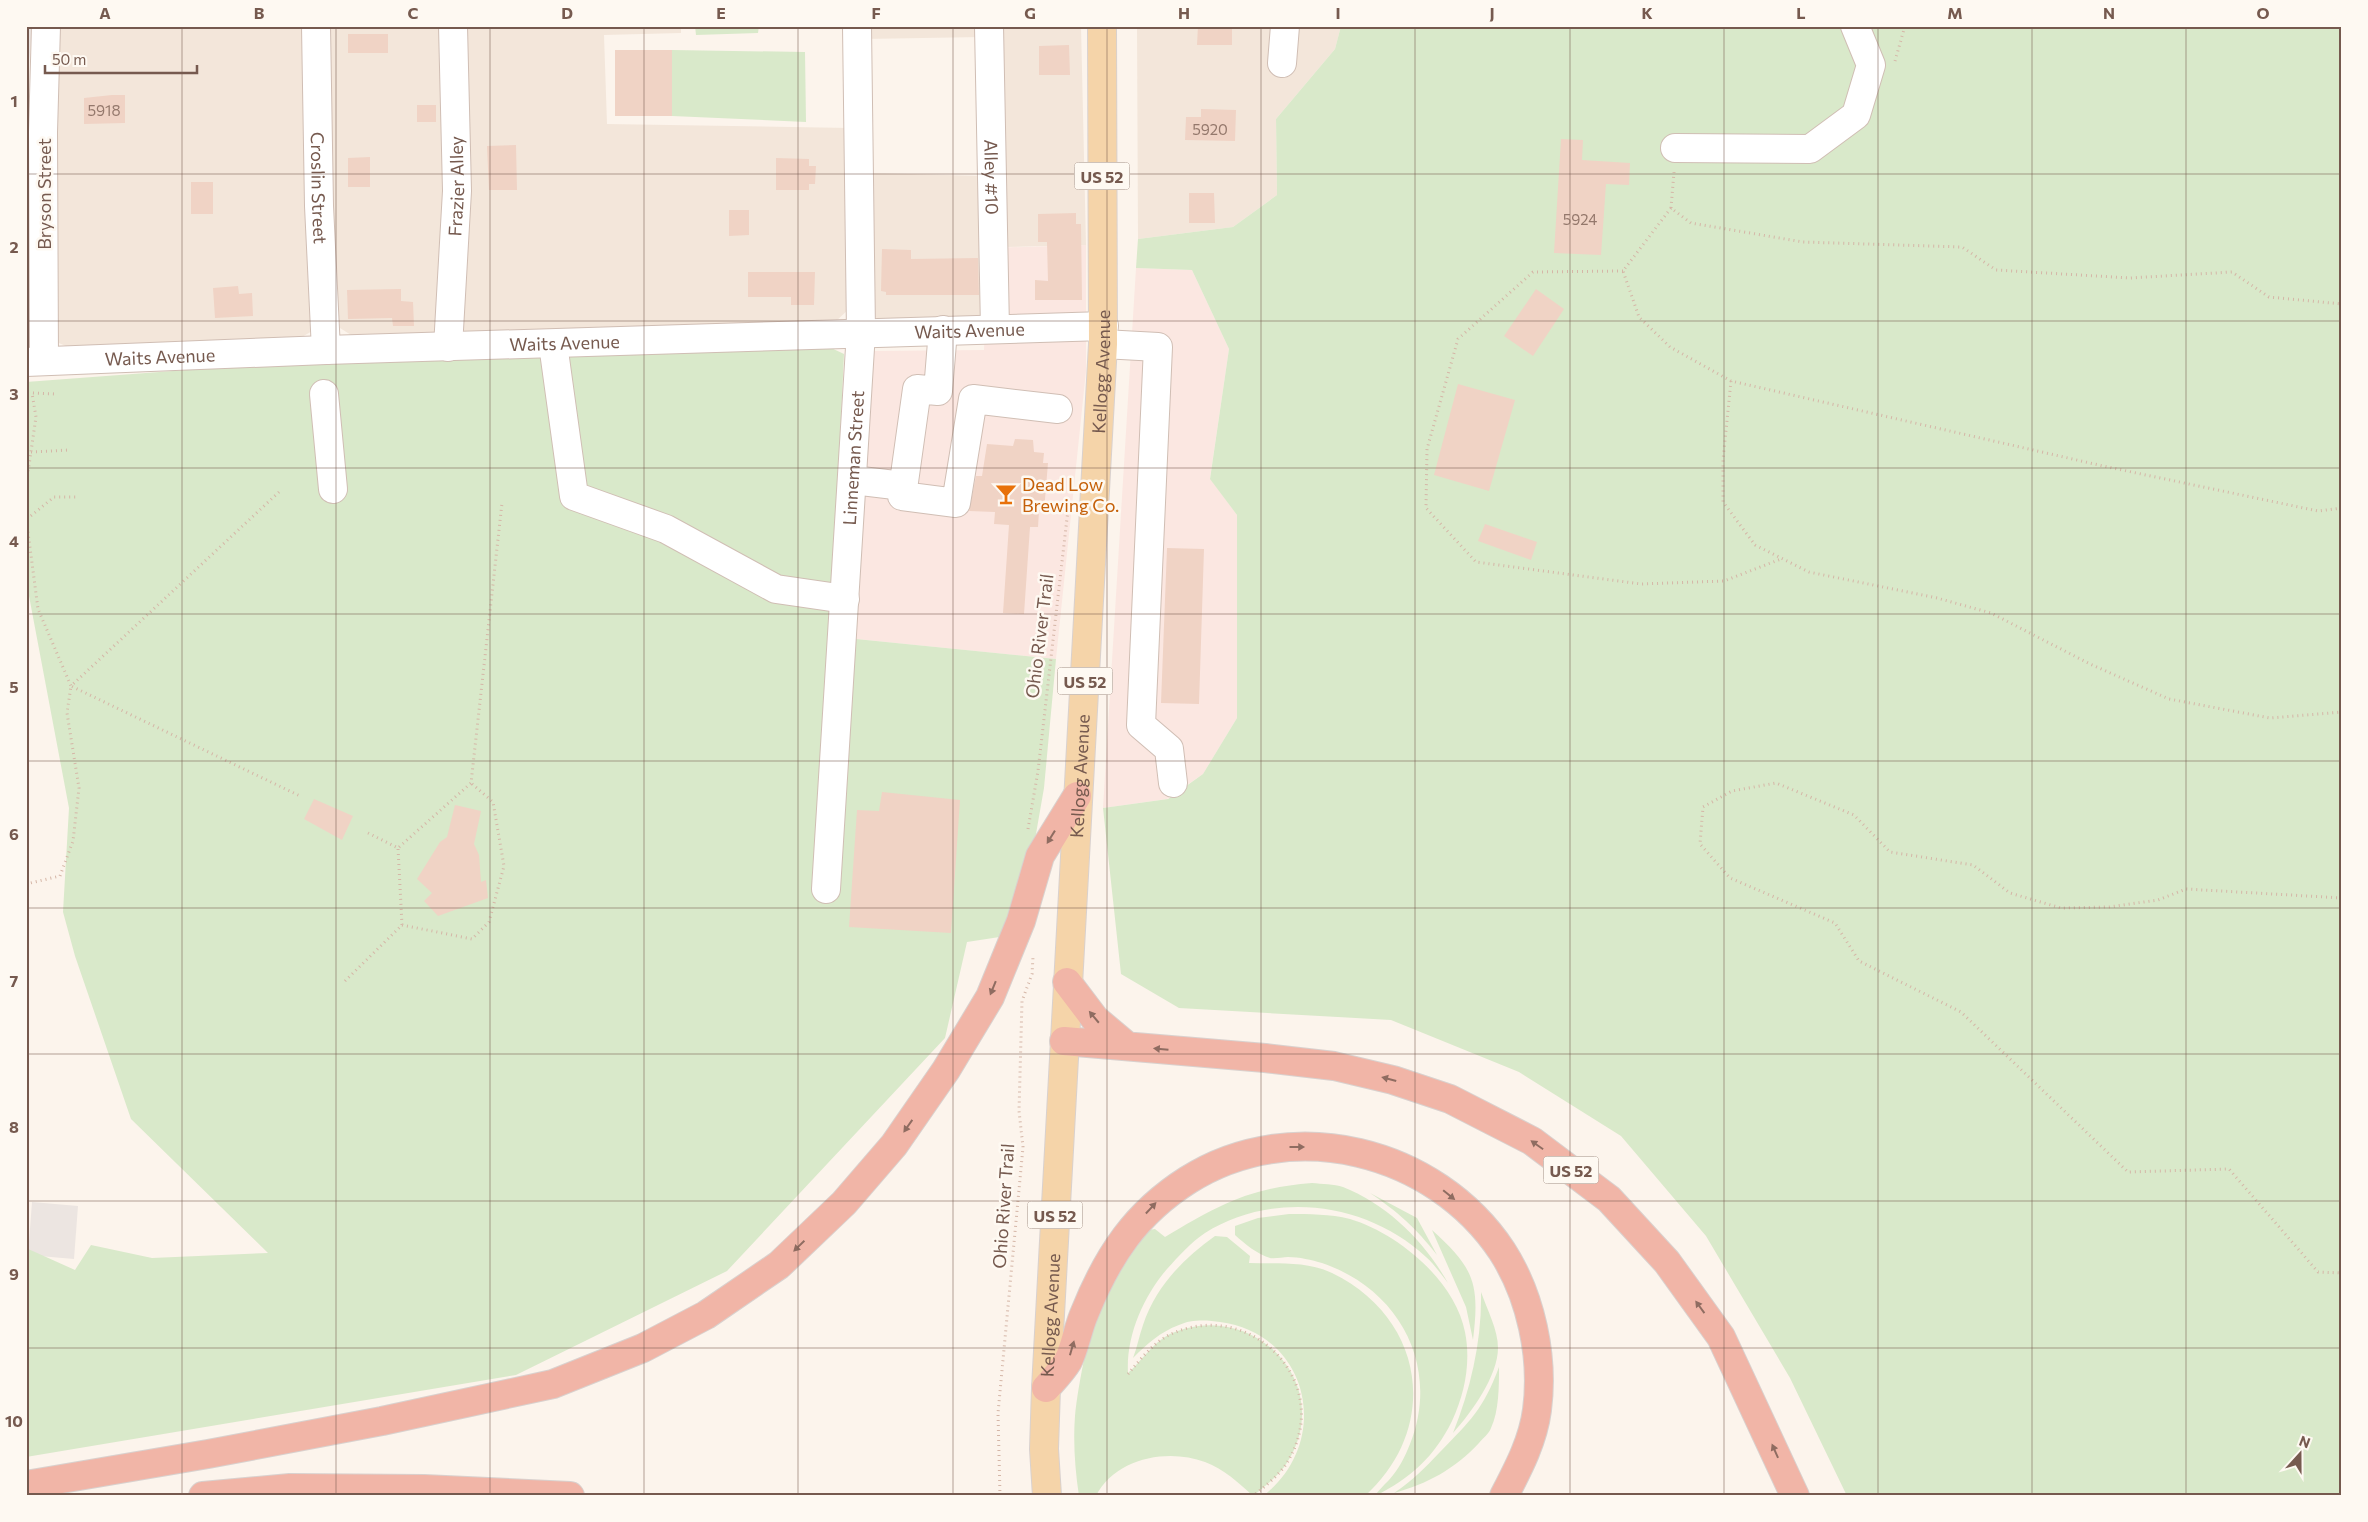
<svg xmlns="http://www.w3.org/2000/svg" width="2368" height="1522" viewBox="0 0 2368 1522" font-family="Commissioner,sans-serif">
<rect width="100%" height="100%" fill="#fcf4ec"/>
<path fill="#f3e6da" d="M55 26H307L314 330 300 338 68 347 52 340Z
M327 26H681V33L604 35 607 124 850 128 849 309 835 322 359 340 340 328 329 249Z
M864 26H982V37L864 39Z
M1000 26H1081L1086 245 1004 247Z
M1137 26H1341L1335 49 1276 119 1277 195 1233 227 1138 239Z
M871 173 984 176 986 316 880 321 869 312Z"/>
<path fill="#fbe7e1" d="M1086 245V371L1056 659 856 639 873 351 984 350 988 248Z
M1136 268 1192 270 1229 349 1210 478 1237 515V718L1203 774 1167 799 1103 808Z"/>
<path fill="#ece5e1" d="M26 26H32L27 91H26Z
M32 1202 78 1206 74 1259 28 1255Z"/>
<path fill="#d9e9ca" d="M695 26H759L758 33 696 35Z
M1341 26H2342V1496H1847L1790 1378 1706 1236 1621 1136 1519 1072 1391 1020 1179 1008 1121 974 1103 808 1168 799 1203 774 1237 718V515L1210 479 1229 349 1192 270 1136 268 1138 239 1233 227 1277 195 1276 119 1335 49Z
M672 50 805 52 806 122 672 116Z
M827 346 844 354 831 634 856 639 1056 659 1044 788 1033 851 1006 936 967 942 945 1038 727 1271 516 1375 26 1457V1248L75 1270 91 1245 152 1258 268 1253 131 1119 75 956 63 912 69 808 26 580V382L306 361Z
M1312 1183C1322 1184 1334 1184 1343 1187 1388 1205 1424 1241 1448 1283 1441 1274 1434 1264 1426 1257 1367 1202 1274 1190 1205 1233 1191 1242 1178 1257 1167 1269 1143 1297 1126 1336 1128 1373 1142 1361 1152 1343 1170 1334 1252 1297 1336 1383 1288 1461 1280 1475 1265 1486 1253 1496 1239 1483 1224 1469 1205 1462 1168 1448 1115 1458 1096 1496H1079C1075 1470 1073 1442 1075 1416 1079 1374 1104 1236 1155 1229L1165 1237C1219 1205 1249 1188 1312 1183Z
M1370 1193 1417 1218 1437 1255C1416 1228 1398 1212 1370 1193Z
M1289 1214C1309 1214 1330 1214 1350 1219 1397 1233 1455 1280 1465 1332 1471 1362 1465 1393 1452 1421 1435 1456 1410 1479 1375 1496 1377 1492 1384 1485 1389 1480 1398 1470 1405 1457 1410 1444 1441 1366 1399 1289 1322 1263 1312 1260 1299 1257 1288 1257 1283 1257 1275 1259 1270 1258 1257 1254 1245 1244 1235 1235V1226L1258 1218Z
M1432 1230C1474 1268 1480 1283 1473 1340L1466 1307Z
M1215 1236 1227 1237 1250 1256 1249 1263C1277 1264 1307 1261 1332 1273 1425 1318 1441 1427 1365 1496H1263C1333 1442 1310 1334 1220 1322 1208 1320 1191 1319 1179 1325 1160 1332 1147 1344 1133 1358 1137 1348 1139 1336 1143 1325 1156 1286 1183 1259 1215 1236Z
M1481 1292C1487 1309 1498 1330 1498 1348 1498 1376 1471 1413 1453 1433 1471 1388 1482 1340 1481 1292Z
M1499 1367C1499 1386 1499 1411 1491 1428 1489 1434 1482 1439 1479 1443 1455 1469 1427 1484 1394 1493 1412 1481 1425 1468 1440 1452 1470 1421 1483 1410 1499 1367Z"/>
<path fill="#f0d3c5" d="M1198 26H1232V45H1197Z
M348 34H388V53H348Z
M1069 45 1070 75H1039V46Z
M615 50H672V116H615Z
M112 95H125V123L84 124V98Z
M417 105H436V122H417Z
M1201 109 1236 110 1235 141 1185 140 1186 117H1201Z
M1561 139 1583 140 1582 160 1630 163 1629 185 1606 184 1601 255 1554 253Z
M516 145 517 190H489L487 146Z
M370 157V187H348V158Z
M776 158 809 159V166H816L815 184H809V190H776Z
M191 182H213V214H191Z
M1189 193H1214L1215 223H1189Z
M729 210H749V235L729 236Z
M1076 213V224H1081L1082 300H1035V280L1048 281 1047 242H1038V214Z
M882 249 911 250V259L978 258 979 295H886V292L881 291Z
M748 272H815L814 305H791V297H748Z
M238 286 239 294 252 293 253 316 215 318 213 288Z
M401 289V301L413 302 414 326H393L392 318 348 319 347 290Z
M1536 289 1564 309 1533 356 1504 336Z
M1458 384 1515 400 1489 491 1434 475Z
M1015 439 1033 440 1034 452 1044 453 1043 463H1048L1044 511H1039L1038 527H1030L1024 614 1003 613 1009 525 994 524 995 512 969 511 976 476H982L987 444 1013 446Z
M1485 524 1537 542 1531 560 1478 541Z
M1167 548 1204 549 1199 704 1161 703Z
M882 792 960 800 951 933 849 927 857 810 879 811Z
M314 799 353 816 342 840 304 819Z
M455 805 481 811 474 844 479 855 481 882 486 880 488 898 438 916 424 901 432 893 417 879 440 842 447 837Z"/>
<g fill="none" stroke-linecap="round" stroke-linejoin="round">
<g stroke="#d0beb4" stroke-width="30">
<g id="minor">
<path id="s1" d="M316 26 319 206 326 350"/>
<path id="s2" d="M989 26 995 329"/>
<path d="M1282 63 1285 26"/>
<path d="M1675 148 1810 149 1856 115 1871 65 1855 26"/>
<path d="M943 330 938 391 917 389 902 496 956 503 973 399 1058 409"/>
<path d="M553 344 574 496 666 529 776 589 845 599"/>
<path d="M1103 344 1158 347 1141 725 1169 749 1173 783"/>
<path id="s3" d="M448 347 457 191 453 26"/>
<path d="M44 361 43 132 46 26"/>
<path id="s4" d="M26 362 326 350 1104 326"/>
<path d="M324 394 333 489"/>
<path d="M853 480 903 486"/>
<path id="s5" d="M826 889 861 332 857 26"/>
</g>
</g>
<g stroke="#d9d1ce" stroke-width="30">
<g id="major">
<path id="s6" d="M1047 1496 1044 1449 1046 1388 1103 344 1102 26"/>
</g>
</g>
<g stroke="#d9d1ce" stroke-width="30">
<path id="highway" d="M1067 982 1095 1019 1127 1046
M1064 1041 1265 1058 1334 1066 1393 1080 1450 1099 1532 1141 1609 1199 1667 1262 1721 1337 1795 1496
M1046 1388C1053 1380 1062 1371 1068 1361 1075 1348 1078 1327 1085 1312 1108 1255 1136 1213 1188 1180 1292 1114 1435 1150 1502 1251 1531 1296 1544 1357 1537 1410 1533 1441 1518 1469 1504 1496
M26 1485 208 1454 382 1421 553 1384 643 1348 706 1315 779 1265 844 1203 894 1145 946 1070 990 997 1021 921 1040 856 1077 796
M203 1496 290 1488 424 1489 570 1496"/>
</g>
<path stroke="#d5b6a7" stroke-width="3" stroke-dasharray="1 4" stroke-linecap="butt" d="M1895 61 1905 26
M1674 172 1671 208 1691 223 1803 242 1962 247 1996 270 2130 278 2232 272 2269 297 2342 304
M1671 208 1623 271 1639 317 1670 347 1731 381 2103 466 2318 511 2342 508
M1623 271 1533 272 1458 339 1427 449 1426 508 1476 562 1641 584 1724 581 1781 559
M1731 381 1723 460V502L1755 545 1809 572 1937 598 1991 613 2090 664 2169 699 2270 718 2342 712
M31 452 69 450
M26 486 36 417 32 393 56 394
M26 517 38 609 71 686 279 492
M27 519 54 497H76
M1028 829 1038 771 1069 501
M368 833 398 848 471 783 502 503
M26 884 60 876 73 841 79 788 67 713 71 686 300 796
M2342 898 2186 889 2158 900 2109 907 2061 908 2010 893 1973 865 1890 852 1854 815 1776 783 1732 791 1703 807 1700 844 1730 878 1835 923 1859 961 1961 1012 2128 1172 2229 1169 2318 1272 2342 1273
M402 925 472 939 489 922 504 866 493 802 471 783
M345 981 402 925 398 848
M1128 1374C1140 1360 1153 1343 1169 1335 1250 1296 1335 1382 1288 1461 1280 1475 1265 1486 1253 1496
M1000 1496 998 1413 1023 1147 1019 1111 1022 1001 1032 974 1033 957"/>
<use href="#minor" stroke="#fff" stroke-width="28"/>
<use href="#major" stroke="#f5d4a9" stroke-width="28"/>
<use href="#highway" stroke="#f1b5a7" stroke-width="28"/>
</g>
<defs><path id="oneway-solid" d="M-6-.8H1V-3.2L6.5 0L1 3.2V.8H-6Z" transform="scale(1.25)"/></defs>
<g fill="#8f6c61">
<use href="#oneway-solid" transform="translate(1051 837) rotate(122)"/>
<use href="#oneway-solid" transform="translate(993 988) rotate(112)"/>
<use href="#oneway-solid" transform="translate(1094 1017) rotate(-130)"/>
<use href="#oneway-solid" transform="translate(1161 1049) rotate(-175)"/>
<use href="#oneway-solid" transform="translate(1389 1079) rotate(-165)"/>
<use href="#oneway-solid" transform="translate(908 1126) rotate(125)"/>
<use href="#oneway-solid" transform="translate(1537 1145) rotate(-145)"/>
<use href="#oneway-solid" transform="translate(1297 1147)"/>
<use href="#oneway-solid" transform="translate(1449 1195) rotate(39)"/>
<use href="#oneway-solid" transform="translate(1151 1208) rotate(-47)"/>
<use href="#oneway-solid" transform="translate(799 1246) rotate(136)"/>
<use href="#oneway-solid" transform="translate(1700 1307) rotate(-126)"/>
<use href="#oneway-solid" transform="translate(1072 1348) rotate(-74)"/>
<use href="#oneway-solid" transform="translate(1775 1451) rotate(-114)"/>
</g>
<path fill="none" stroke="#765a4f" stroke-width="1" stroke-opacity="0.55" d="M182 26V1496M336 26V1496M490 26V1496M644 26V1496M798 26V1496M953 26V1496M1107 26V1496M1261 26V1496M1415 26V1496M1570 26V1496M1724 26V1496M1878 26V1496M2032 26V1496M2186 26V1496M26 174H2342M26 321H2342M26 468H2342M26 614H2342M26 761H2342M26 908H2342M26 1054H2342M26 1201H2342M26 1348H2342"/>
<defs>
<g id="bar-bare" transform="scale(1.725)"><path d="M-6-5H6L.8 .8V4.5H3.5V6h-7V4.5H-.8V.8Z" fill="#e8710a" stroke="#fef9f2" stroke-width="2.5" paint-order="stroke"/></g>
</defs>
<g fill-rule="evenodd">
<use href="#bar-bare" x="1006" y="494"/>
</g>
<g text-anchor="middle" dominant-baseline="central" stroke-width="5" stroke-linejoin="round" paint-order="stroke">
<g font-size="15" fill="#94786c">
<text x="104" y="110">5918</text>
<text x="1210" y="129">5920</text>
<text x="1580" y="219">5924</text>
</g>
<g fill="#fef9f2" stroke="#9f8a80" stroke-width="1">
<rect x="1074.5" y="162.5" width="55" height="27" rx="4"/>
<rect x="1057.5" y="667.5" width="55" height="27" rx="4"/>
<rect x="1543.5" y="1156.5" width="55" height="27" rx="4"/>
<rect x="1027.5" y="1201.5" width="55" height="27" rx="4"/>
</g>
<g font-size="16" font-weight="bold" fill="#765a4f">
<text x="1102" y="176">US 52</text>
<text x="1085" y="681">US 52</text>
<text x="1571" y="1170">US 52</text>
<text x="1055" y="1215">US 52</text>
</g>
<g font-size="18" fill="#765a4f" stroke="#fef9f2">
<text stroke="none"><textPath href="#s2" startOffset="151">Alley #10</textPath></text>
<text stroke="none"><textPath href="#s3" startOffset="161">Frazier Alley</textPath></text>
<text stroke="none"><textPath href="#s1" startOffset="162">Croslin Street</textPath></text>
<text transform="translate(44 194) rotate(-90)">Bryson Street</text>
<text stroke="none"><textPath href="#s4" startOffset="944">Waits Avenue</textPath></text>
<text stroke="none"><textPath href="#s4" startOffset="539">Waits Avenue</textPath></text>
<text stroke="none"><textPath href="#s4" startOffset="134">Waits Avenue</textPath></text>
<text stroke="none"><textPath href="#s6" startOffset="1126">Kellogg Avenue</textPath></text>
<text stroke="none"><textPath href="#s5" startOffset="432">Linneman Street</textPath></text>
<text transform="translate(1039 636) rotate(-83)">Ohio River Trail</text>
<text stroke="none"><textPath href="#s6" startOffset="721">Kellogg Avenue</textPath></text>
<text transform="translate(1003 1206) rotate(-86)">Ohio River Trail</text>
<text stroke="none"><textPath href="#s6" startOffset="181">Kellogg Avenue</textPath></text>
</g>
<g font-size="18" fill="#c56008" stroke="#fef9f2" text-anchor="start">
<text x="1022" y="484">Dead Low<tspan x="1022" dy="21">Brewing Co.</tspan></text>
</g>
</g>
<rect width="2368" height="1522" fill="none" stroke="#fef9f2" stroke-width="55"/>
<g transform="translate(2300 1454) rotate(21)" stroke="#fef9f2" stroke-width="4" paint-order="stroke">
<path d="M0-4L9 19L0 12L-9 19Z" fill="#765a4f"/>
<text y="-8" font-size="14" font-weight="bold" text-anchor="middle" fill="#765a4f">N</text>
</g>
<path d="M45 65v8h152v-8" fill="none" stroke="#765a4f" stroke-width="2.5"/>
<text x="52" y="65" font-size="15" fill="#765a4f" stroke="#fef9f2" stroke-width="4" paint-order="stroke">50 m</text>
<rect x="28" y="28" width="2312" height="1466" fill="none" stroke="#765a4f" stroke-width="2"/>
<g font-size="16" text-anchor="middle" font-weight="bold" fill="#765a4f">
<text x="105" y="19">A</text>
<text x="259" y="19">B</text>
<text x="413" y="19">C</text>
<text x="567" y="19">D</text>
<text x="721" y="19">E</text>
<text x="876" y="19">F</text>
<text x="1030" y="19">G</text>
<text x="1184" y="19">H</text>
<text x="1338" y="19">I</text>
<text x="1492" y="19">J</text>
<text x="1647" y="19">K</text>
<text x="1801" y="19">L</text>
<text x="1955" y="19">M</text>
<text x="2109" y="19">N</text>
<text x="2263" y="19">O</text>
<text x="14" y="107">1</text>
<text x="14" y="253">2</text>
<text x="14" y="400">3</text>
<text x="14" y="547">4</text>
<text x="14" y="693">5</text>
<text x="14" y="840">6</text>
<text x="14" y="987">7</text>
<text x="14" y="1133">8</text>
<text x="14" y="1280">9</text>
<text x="14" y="1427">10</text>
</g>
</svg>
